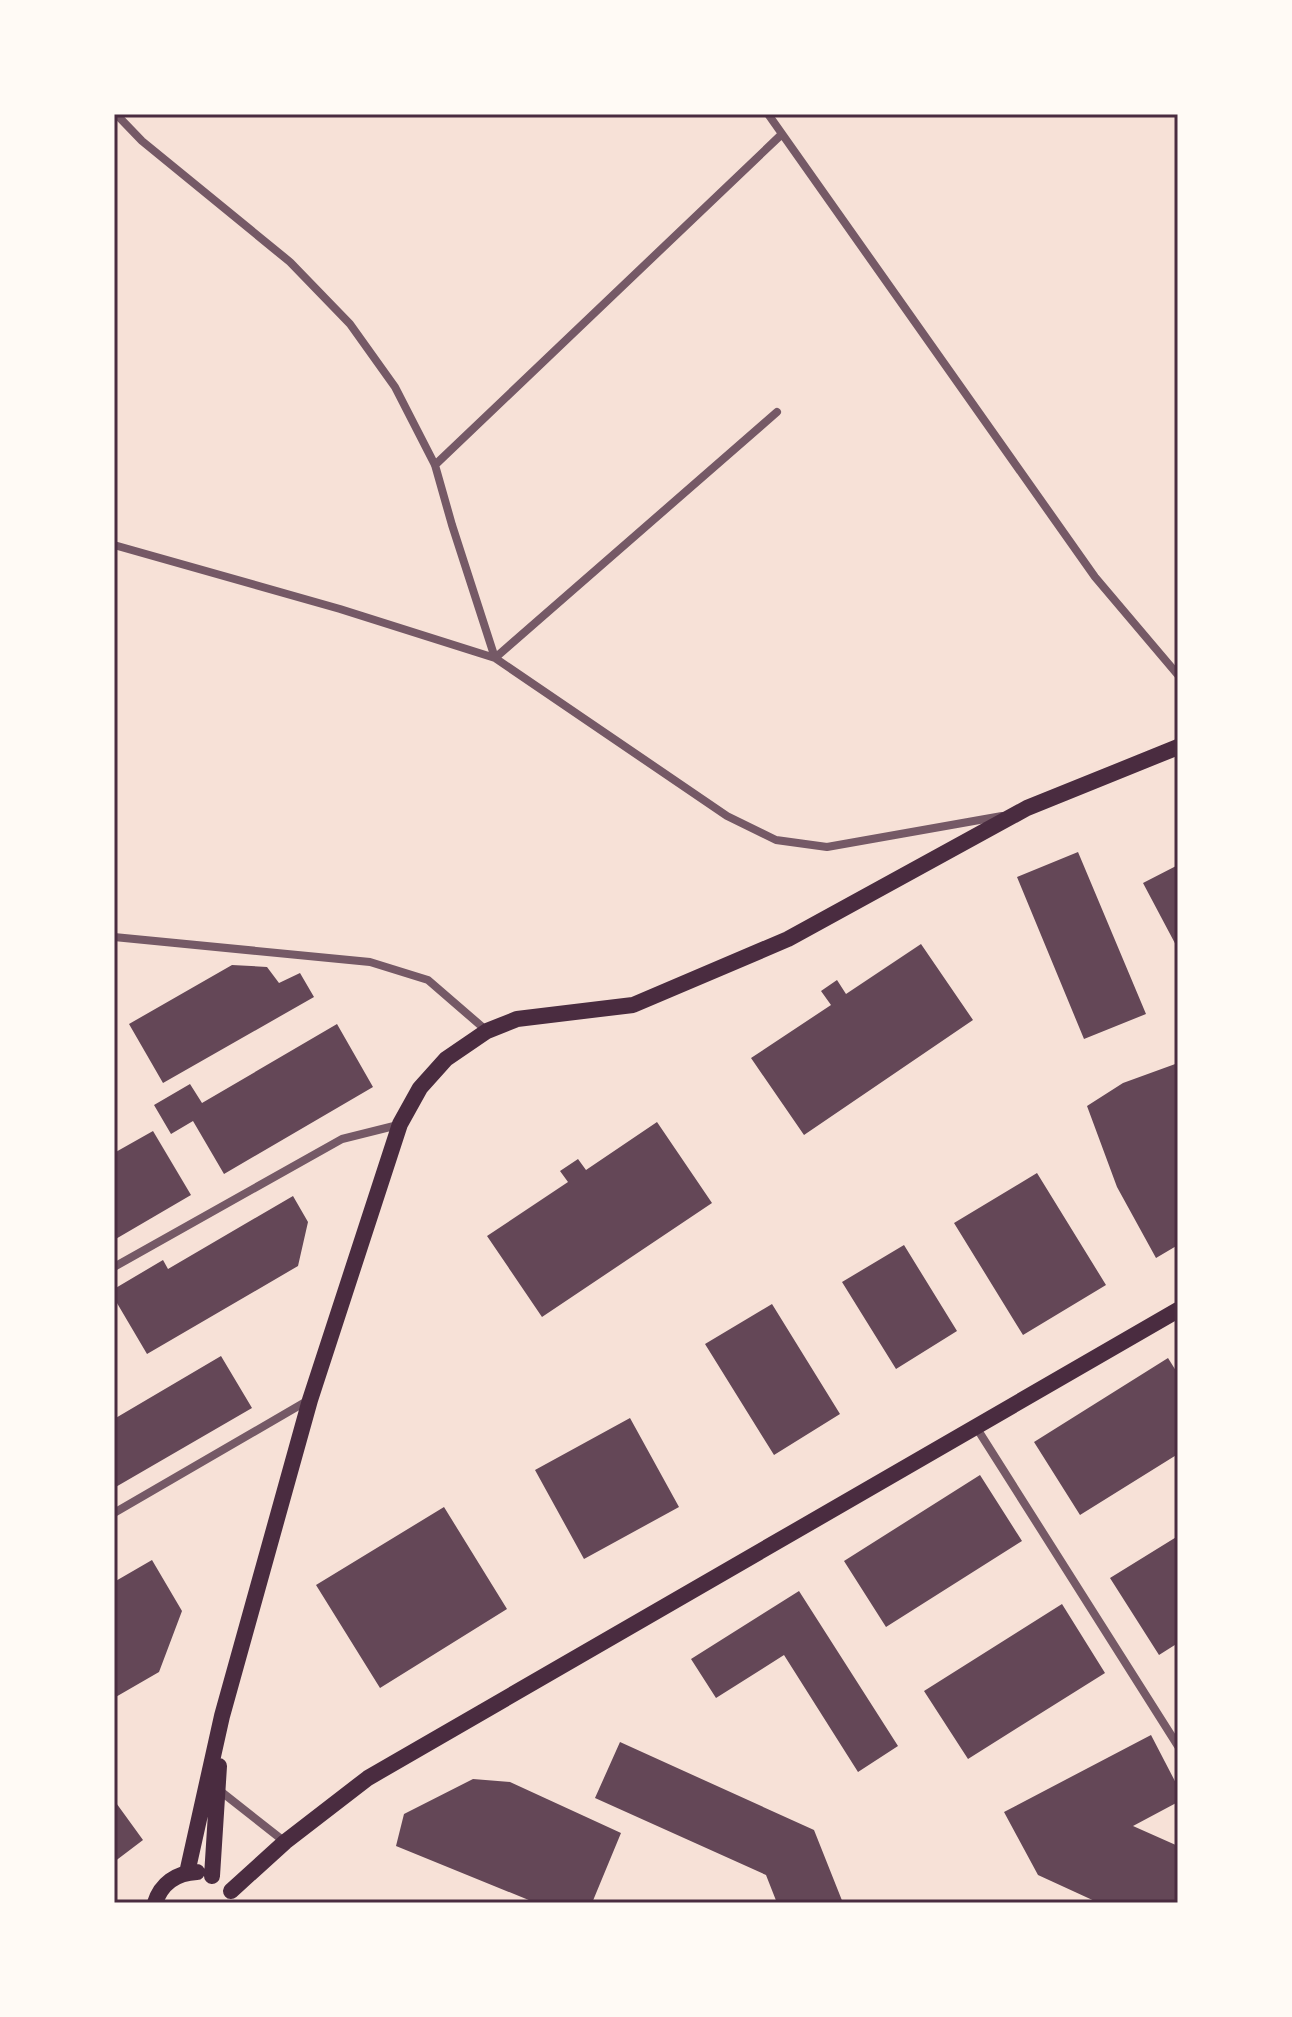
<svg xmlns="http://www.w3.org/2000/svg" width="1292" height="2017" viewBox="0 0 1292 2017" font-family="'Roboto Condensed',sans-serif">
<rect width="100%" height="100%" fill="#f7e1d7"/>
<path fill="#644757" d="M1078 852 1146 1014 1084 1039 1017 877Z
M1178 865V949L1143 883Z
M921 944 973 1020 804 1135 751 1058 831 1005 821 991 837 980 846 994Z
M232 965 267 967 279 983 300 973 314 997 163 1083 129 1024Z
M337 1024 373 1087 224 1174 193 1121 171 1134 154 1105 190 1084 202 1103Z
M1178 1063V1245L1156 1258 1117 1187 1087 1106 1123 1083Z
M657 1122 712 1203 542 1317 487 1236 568 1182 560 1171 578 1159 586 1170Z
M153 1131 191 1195 114 1240V1153Z
M1037 1173 1106 1285 1023 1335 954 1223Z
M293 1196 308 1222 298 1266 147 1354 114 1298V1289L163 1260 168 1269Z
M904 1245 957 1331 896 1369 842 1282Z
M772 1304 840 1414 774 1455 705 1344Z
M221 1356 252 1408 114 1488V1419Z
M1168 1358 1178 1374V1454L1080 1515 1034 1442Z
M630 1418 679 1507 584 1559 535 1470Z
M980 1475 1022 1541 886 1627 844 1561Z
M444 1507 507 1609 380 1688 316 1585Z
M1178 1536V1643L1159 1655 1110 1578Z
M152 1560 182 1611 159 1672 114 1698V1582Z
M799 1591 898 1746 858 1772 784 1655 716 1698 691 1659Z
M1062 1604 1105 1673 968 1759 924 1691Z
M1151 1735 1178 1787V1802L1133 1826 1178 1846V1903H1099L1038 1875 1004 1812Z
M620 1742 814 1830 843 1903H777L766 1875 595 1798Z
M473 1779 510 1782 621 1833 592 1903H536L396 1846 404 1814Z
M114 1800 143 1840 114 1862Z"/>
<g fill="none" stroke-linecap="round" stroke-linejoin="round">
<path stroke="#755966" stroke-width="8" d="M116 114 142 141 290 262 350 324 395 387 435 465 452 525 495 658 777 412
M768 114 1095 577 1178 675
M435 465 782 134
M114 545 340 609 495 658 727 816 776 840 827 847 1002 816
M114 937 370 962 428 980 487 1031
M114 1267 342 1139 398 1125
M976 1427 1178 1746
M114 1513 307 1401
M219 1790 285 1842"/>
<path stroke="#4a2c40" stroke-width="16" d="M187 1873 222 1716 310 1400 400 1124 420 1088 446 1059 487 1031 517 1019 633 1005 788 939 1027 808 1178 747
M212 1876 219 1766
M231 1891 285 1842 368 1778 1178 1310
M155 1903C161 1884 176 1873 197 1872"/>
</g>
<rect width="1292" height="2017" fill="none" stroke="#fffaf5" stroke-width="232"/>
<rect x="116" y="116" width="1060" height="1785" fill="none" stroke="#4a2c40" stroke-width="3"/>
</svg>
